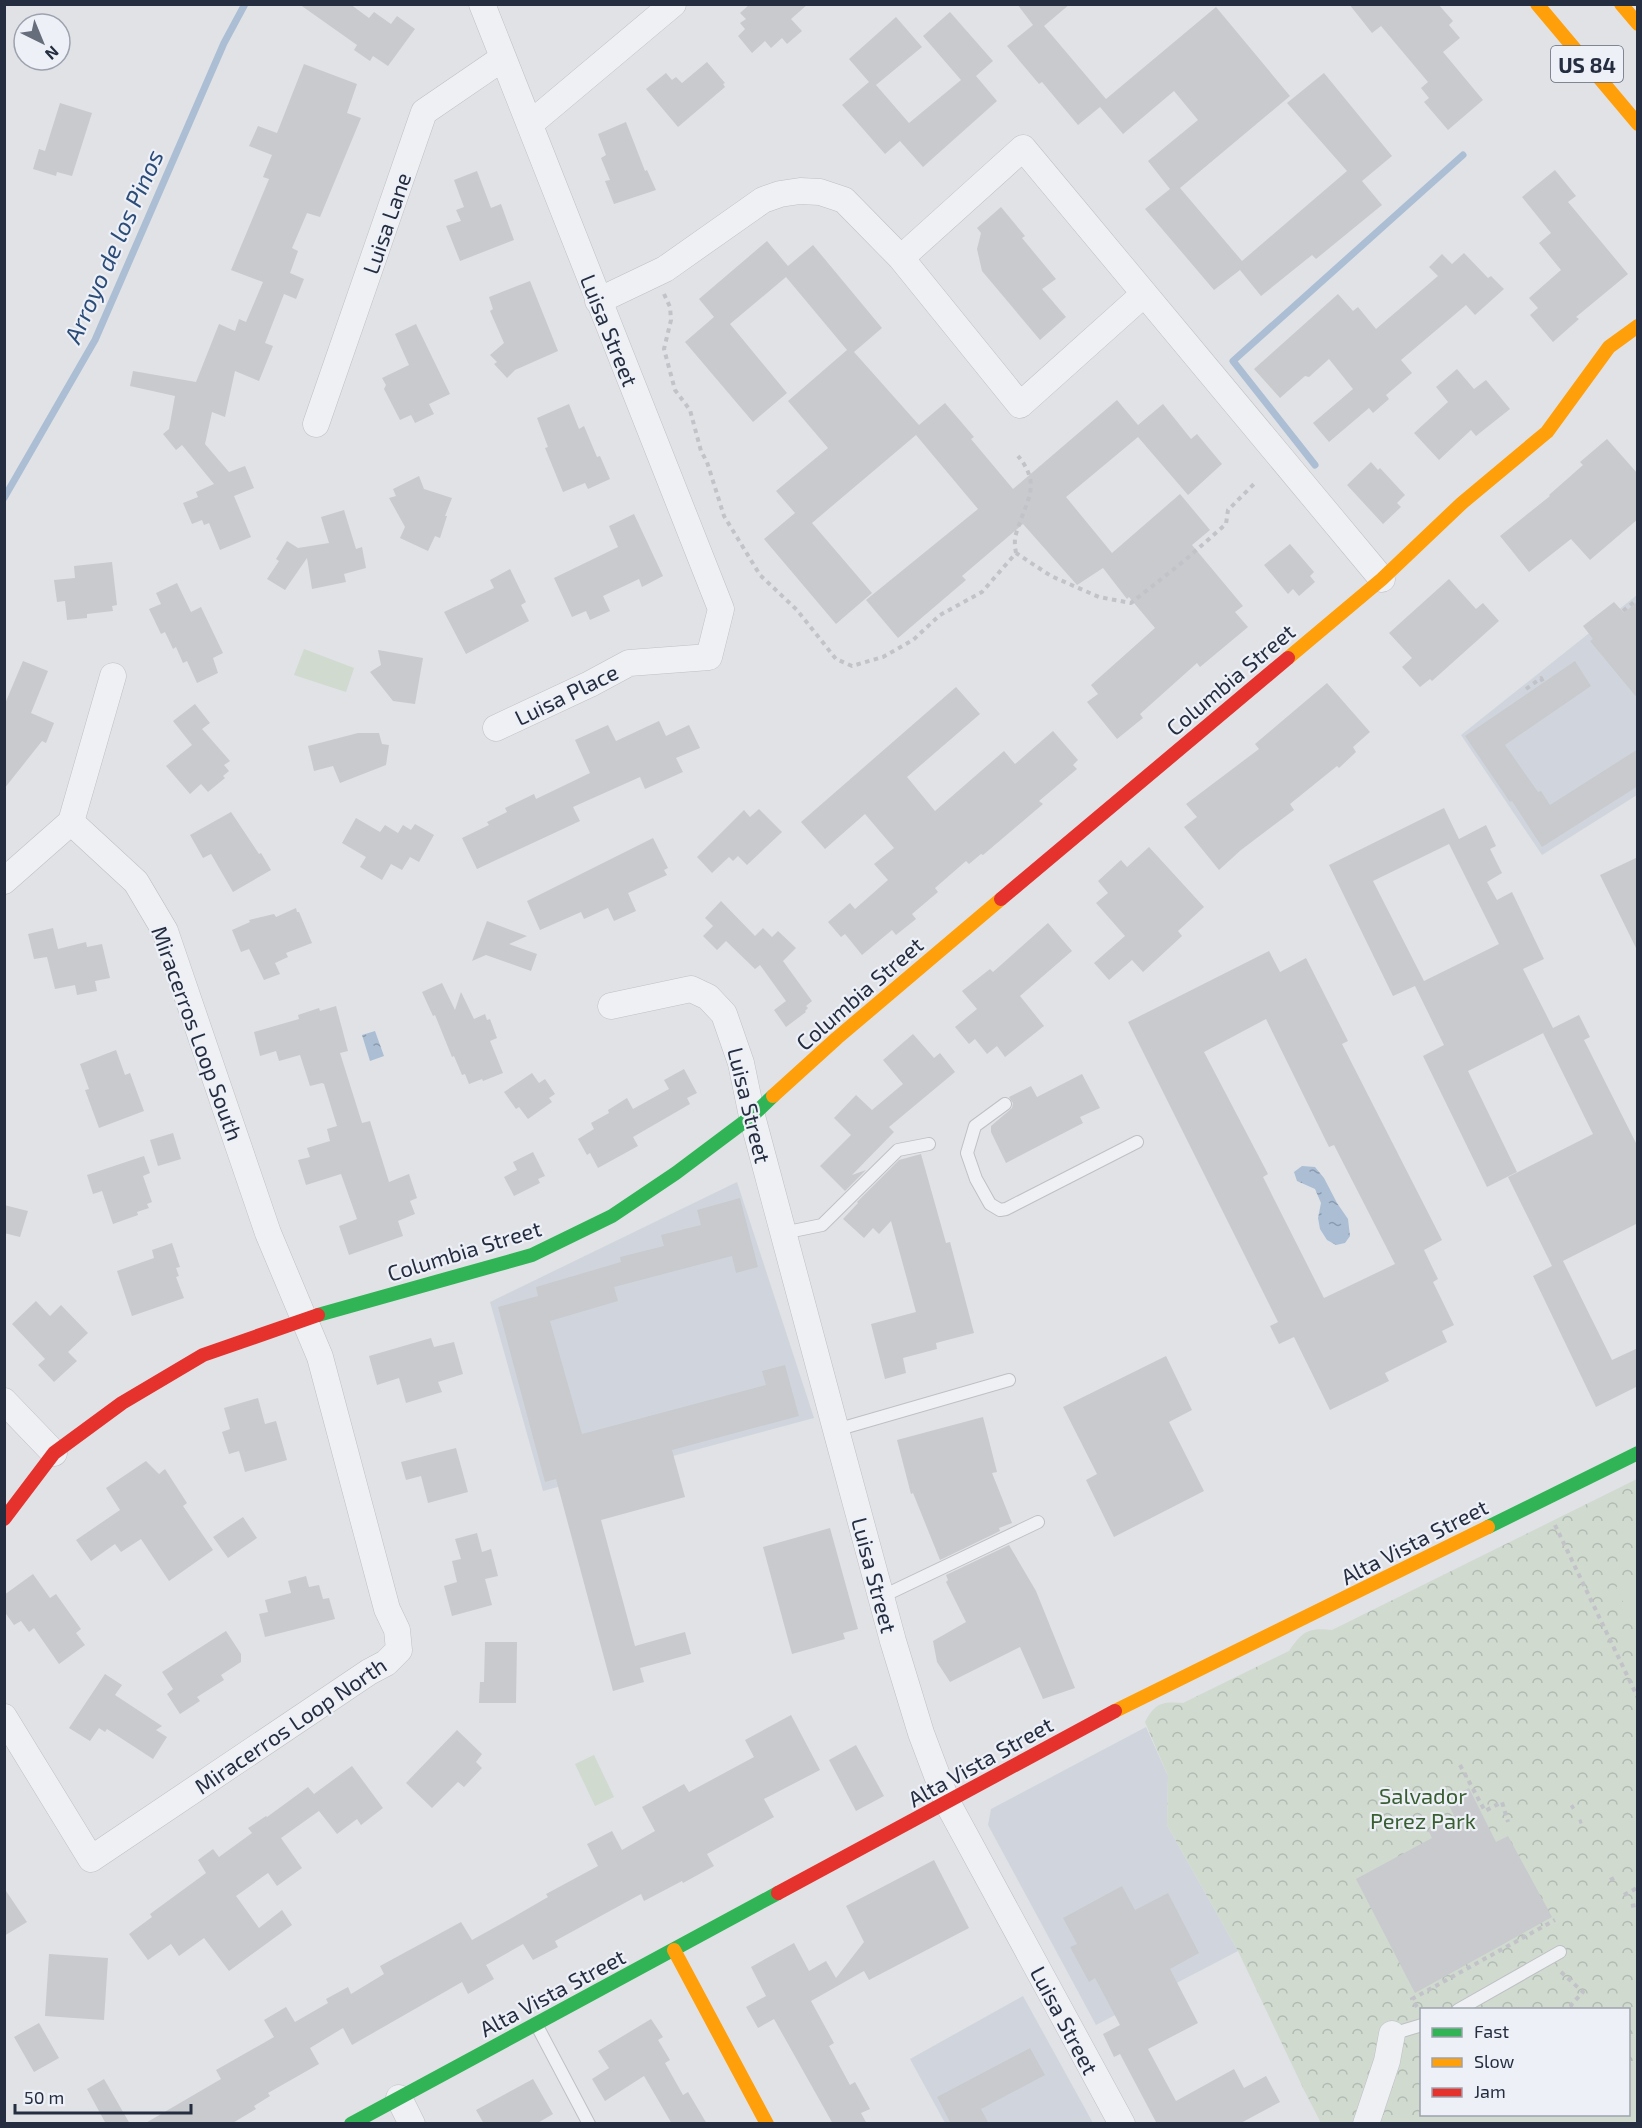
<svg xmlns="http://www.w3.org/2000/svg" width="1642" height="2128" viewBox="0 0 1642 2128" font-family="'Exo 2',sans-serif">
<defs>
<pattern id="park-crowns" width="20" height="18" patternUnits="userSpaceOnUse" patternTransform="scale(1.5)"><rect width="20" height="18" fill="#d0dacf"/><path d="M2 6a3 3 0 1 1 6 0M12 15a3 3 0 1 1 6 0" fill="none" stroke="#b2bbb3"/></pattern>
<pattern id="water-ripples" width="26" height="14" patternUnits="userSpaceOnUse" patternTransform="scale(1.5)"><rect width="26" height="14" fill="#abbed4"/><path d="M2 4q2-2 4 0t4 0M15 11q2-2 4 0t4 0" fill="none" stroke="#8b9bae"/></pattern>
</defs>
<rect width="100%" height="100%" fill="#e0e2e6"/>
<path fill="#d0d5dd" d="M1637 595V795L1542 855 1461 735Z
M737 1182 814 1418 543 1491 490 1302Z
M1146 1727 1168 1776 1167 1825 1238 1951 1096 2025 988 1825 991 1809Z
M1023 1996 1093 2123H945L910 2059Z"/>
<path fill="url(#park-crowns)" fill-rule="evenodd" d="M1637 1479V2123H1321L1304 2090 1238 1951 1167 1825 1168 1776 1145 1722C1155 1703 1162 1701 1183 1703L1289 1651C1302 1632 1308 1627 1332 1630ZM1422 2010H1628V2114H1422Z"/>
<path fill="#d0dacf" d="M304 649 354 668 346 692 294 675Z
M1637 1576V1631L1616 1587Z
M594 1755 614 1797 595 1806 575 1764Z
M1637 2057V2123H1623L1619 2115 1628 2114 1629 2065Z"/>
<path fill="url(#water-ripples)" d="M375 1031 384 1056 370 1061 362 1035Z
M1302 1166 1315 1167 1324 1178 1337 1203 1348 1219 1350 1236 1345 1243 1336 1245 1327 1240 1320 1229 1318 1218 1321 1203 1315 1189 1297 1181 1294 1172Z"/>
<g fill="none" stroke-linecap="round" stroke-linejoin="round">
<path stroke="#abbed4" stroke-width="7" d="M1315 465 1233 361 1463 155
M4 498 95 340 224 43 245 4"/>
</g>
<path fill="#c8cace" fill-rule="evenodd" d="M299 4H350L369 18 374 12 391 24 397 16 415 29 388 66 373 56 370 61 354 50 357 45Z
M750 4H808L791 19 802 31 787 44 782 38 771 48 765 41 752 53 738 36 745 29 740 23 746 19 740 13Z
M1017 4H1070L1044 26 1106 99 1216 7 1290 96 1180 188 1242 261 1347 171 1287 103 1324 73 1392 156 1362 181 1382 205 1316 259 1312 255 1261 296 1240 270 1214 290 1145 209 1170 189 1148 161 1198 120 1174 91 1123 134 1100 107 1078 125 1042 82 1039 84 1007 46 1033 25Z
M1349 4H1438L1453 21 1449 25 1460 38 1443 52 1483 100 1448 130 1424 102 1429 98 1421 88 1428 82 1381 26 1372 33Z
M950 12 993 61 976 76 997 101 923 167 900 141 885 154 842 105 869 82 849 59 896 17 922 47 876 85 909 123 961 80 923 36Z
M707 62 725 83 723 84 725 87 678 127 646 89 666 73 672 80 676 77 682 83Z
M304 64 357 84 347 113 361 118 320 217 307 213 292 248 298 251 290 273 304 279 296 299 284 294 265 343 273 346 259 381 235 371 225 417 212 412 205 444 229 472 245 466 254 488 234 496 251 537 220 550 209 523 204 525 202 520 192 524 183 503 198 497 196 492 214 484 182 445 176 450 163 434 169 429 175 396 130 386 133 371 196 382 219 324 235 331 239 319 246 322 263 282 231 270 269 179 263 177 272 155 249 146 258 126 277 133Z
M60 103 92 113 72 176 57 172 56 176 33 169 39 149 45 151Z
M626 122 645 171 647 170 656 190 614 204 605 181 610 180 601 158 606 155 598 134Z
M1555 170 1576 196 1568 202 1628 274 1576 317 1579 319 1553 342 1530 315 1538 308 1529 298 1561 270 1539 243 1551 233 1522 197Z
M477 171 491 208 501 204 514 240 460 261 446 226 461 221 456 210 464 207 454 180Z
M1001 207 1025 236 1022 238 1056 279 1042 289 1066 317 1040 340 982 271 977 249 981 233 977 228Z
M767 241 788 266 813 245 882 328 854 352 919 425 945 403 974 437 971 439 1013 489 1117 400 1138 425 1163 404 1191 439 1197 434 1222 464 1188 495 1138 437 1066 497 1112 553 1180 494 1210 530 1192 545 1243 606 1235 612 1248 627 1200 667 1197 663 1140 714 1143 718 1117 739 1087 702 1098 694 1091 685 1155 628 1129 597 1127 599 1103 568 1077 585 1023 524 962 576 966 580 898 638 866 600 978 509 916 435 812 523 872 593 836 624 764 539 795 513 776 491 828 448 788 401 847 350 786 277 730 324 787 393 753 422 685 342 714 317 699 299Z
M1464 253 1488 278 1491 276 1504 289 1475 315 1466 305 1401 360 1412 373 1386 395 1389 399 1373 413 1369 408 1329 442 1313 423 1353 389 1329 359 1309 377 1305 376 1280 398 1254 369 1338 294 1353 311 1358 307 1376 329 1438 276 1429 267 1442 254 1452 264Z
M530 281 558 351 515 370 507 378 494 364 497 362 490 355 504 343 490 311 493 309 489 297Z
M416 324 450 394 429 404 434 414 415 423 411 415 400 420 384 389 386 385 382 378 409 365 395 334Z
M1457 369 1474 389 1486 380 1510 409 1476 436 1471 430 1439 460 1414 433 1448 402 1436 387Z
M569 404 579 429 584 426 597 457 600 456 610 479 588 489 585 483 563 492 545 448 548 447 537 418Z
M1607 439 1638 474V519L1590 560 1571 539 1529 572 1500 536 1550 496 1549 495 1583 465 1580 462Z
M1371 462 1378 470 1380 468 1405 495 1397 503 1401 507 1383 524 1347 485Z
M419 476 424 489 452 498 445 516H447L440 538 435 536 428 551 400 538 405 527 389 498 396 496 393 489Z
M344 510 356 549 362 547 366 568 344 574 346 582 312 589 307 558 285 590 267 579 279 561 276 559 287 541 298 548 329 543 321 517Z
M634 514 663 576 642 587 639 579 603 596 610 611 590 620 586 611 572 617 554 578 618 547 609 526Z
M1290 544 1314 572 1310 576 1315 582 1299 596 1293 589 1288 594 1264 565Z
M112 562 117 605 112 606 113 611 87 614V618L67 620 65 601 57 602 54 580 75 578 74 566Z
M510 569 526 602 521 605 529 621 466 654 444 612 494 588 490 580Z
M1449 579 1476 609 1483 603 1499 621 1432 681 1430 679 1420 687 1402 667 1412 658 1389 633Z
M177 583 191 612 201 607 223 653 213 658 218 673 197 683 187 661 183 663 176 647 173 649 165 632 161 634 149 609 161 604 156 593Z
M1638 601V699L1590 641 1593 639 1583 626 1614 602 1624 613Z
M378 650 423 658 415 704 393 701 370 672 381 665Z
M23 661 48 671 31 713 54 723 46 743 42 741 4 789V706Z
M1575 661 1591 686 1505 745 1538 792 1541 791 1550 805 1638 749V786L1542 847 1512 801 1510 802 1465 736Z
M1327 683 1370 732 1353 747 1356 752 1339 768 1337 766 1290 804 1294 810 1241 850 1219 870 1184 827 1197 817 1186 804 1259 749 1255 744Z
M956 687 980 714 907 777 935 811 1004 751 1015 764 1053 731 1078 760 1073 765 1077 769 1039 801 1043 804 983 855 981 854 969 864 966 861 935 888 938 892 912 914 916 919 896 935 892 930 862 955 845 934 841 937 828 922 850 903 855 909 888 880 874 864 894 848 865 814 825 849 801 822Z
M195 704 210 723 202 729 230 761 224 765 229 771 223 776 225 778 208 792 201 784 190 794 166 766 192 745 173 721Z
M659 721 666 736 689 725 700 748 676 758 683 772 645 789 640 777 573 807 580 821 477 869 462 838 489 825 487 822 507 812 505 808 534 794 536 799 590 773 575 740 608 725 616 741Z
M358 733H379L382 744 389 745 386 765 340 783 333 766 314 771 308 746Z
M1444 808 1459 839 1486 825 1496 846 1490 849 1502 873 1487 882 1497 900 1512 892 1544 959 1523 969 1553 1028 1468 1071 1517 1172 1487 1187 1423 1056 1444 1045 1415 986 1393 996 1329 865ZM1449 844 1499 944 1424 981 1373 881Z
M759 809 782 832 747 865 738 856 733 861 729 857 712 873 697 857 744 810 750 817Z
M231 812 259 854 261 853 271 870 233 892 211 854 203 858 190 835Z
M356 818 380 832 385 825 398 833 403 825 411 830 415 824 434 835 419 862 410 857 402 870 391 864 382 880 360 867 366 857 342 843Z
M653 838 668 868 664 870 667 875 628 893 636 911 614 921 608 908 584 919 581 912 540 930 527 901Z
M1149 847 1204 907 1178 931 1182 936 1143 972 1132 960 1109 980 1094 963 1125 936 1096 903 1108 893 1098 881 1121 860 1127 867Z
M1638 857V952L1600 875Z
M721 901 755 936 763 928 772 937 778 931 796 948 783 961 812 1001 806 1006 808 1008 805 1011 806 1012 786 1027 774 1010 786 1001 760 965 755 969 726 941 717 950 703 936 713 926 705 918Z
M296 908 297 912H299L312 943 286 953 288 957 275 963 280 974 264 980 249 949 241 952 232 930 250 922 249 920 274 914 276 917Z
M487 921 527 936 509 944 537 954 531 971 486 955 472 961Z
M1048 923 1072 951 1020 996 1044 1026 1005 1057 997 1046 987 1054 975 1039 969 1044 955 1027 977 1009 962 991 990 969 993 972Z
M53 928 58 949 86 942 87 947 102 944 110 978 95 981 97 991 77 995 75 985 55 989 47 957 34 959 28 934Z
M1269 951 1280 972 1306 958 1348 1041 1342 1044 1442 1240 1424 1250 1438 1279 1433 1282 1454 1325 1442 1331 1447 1342 1385 1373 1389 1381 1330 1410 1294 1337 1279 1344 1270 1326 1278 1322 1128 1022ZM1266 1019 1329 1147 1334 1145 1395 1264 1324 1298 1263 1177 1268 1174 1204 1052Z
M442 983 455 1010 461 992 474 1019 485 1014 487 1020 490 1019 497 1038 490 1041 503 1073 483 1081 482 1079 469 1084 465 1074 462 1075 454 1056 452 1057 435 1015 433 1016 422 992Z
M336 1006 348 1051 340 1053 362 1123 370 1121 389 1182 409 1174 417 1198 410 1201 415 1214 398 1221 403 1236 349 1255 339 1226 357 1219 341 1174 306 1185 298 1160 310 1157 307 1148 330 1141 327 1129 337 1126 324 1084 322 1083 310 1086 300 1055 279 1061 276 1051 260 1056 254 1032 299 1019 298 1015 319 1008 320 1011Z
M1579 1015 1590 1037 1584 1040 1638 1147V1223L1557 1264 1563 1261 1612 1360 1638 1348V1386L1596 1407 1533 1276 1552 1266 1508 1177 1593 1134 1543 1033Z
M913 1034 934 1058 940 1053 955 1072 889 1127 894 1132 852 1175 866 1170 845 1191 820 1166 851 1135 834 1118 856 1095 872 1110 903 1084 883 1060Z
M116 1050 125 1075 130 1073 144 1111 99 1128 85 1090 89 1089 80 1064Z
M684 1069 697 1093 687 1098 690 1104 633 1137 638 1146 598 1168 590 1153 587 1155 578 1139 594 1129 591 1123 609 1113 608 1110 627 1098 633 1109 669 1089 664 1080Z
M532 1073 539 1083 545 1079 555 1094 549 1098 552 1102 528 1119 519 1107 516 1109 504 1092Z
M1082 1074 1100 1108 1080 1117 1083 1123 1006 1163 991 1132V1126L1012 1108 1013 1103 1009 1097 1031 1086 1037 1097Z
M173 1133 181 1159 158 1166 150 1140Z
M533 1152 545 1176 538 1179 540 1183 514 1196 504 1177 517 1170 513 1162Z
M921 1154 946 1243 950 1242 974 1333 936 1343 937 1349 903 1358 906 1373 885 1379 871 1324 916 1312 891 1221 879 1234 873 1228 864 1238 843 1219 858 1203 857 1202 899 1160Z
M144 1156 150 1173 143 1176 152 1202 147 1204 149 1208 137 1212 138 1215 113 1224 102 1191 93 1194 87 1175Z
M740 1198 758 1267 736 1273 732 1256 614 1287 618 1301 550 1321 582 1434 766 1385 762 1371 785 1365 799 1416 672 1450 685 1497 601 1520 635 1646 685 1632 691 1654 640 1668 644 1682 613 1691 556 1479 545 1482 498 1307 538 1296 536 1287 621 1262 620 1257 664 1246 661 1235 701 1225 697 1210Z
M4 1205 28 1211 20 1237 4 1233Z
M172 1243 180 1267 176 1268 179 1276 176 1277 184 1298 132 1316 117 1271 154 1258 152 1250Z
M36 1301 50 1316 61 1305 88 1333 68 1352 77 1361 54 1382 38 1365 45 1359 12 1324Z
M431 1338 434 1347 454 1342 463 1374 438 1382 442 1392 406 1403 399 1378 377 1385 369 1356Z
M1166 1356 1192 1410 1169 1422 1204 1491 1114 1537 1086 1480 1097 1474 1063 1407Z
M258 1398 265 1424 276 1421 287 1460 245 1472 239 1451 229 1454 222 1432 230 1429 224 1408Z
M983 1417 997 1472 992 1473 1012 1523 999 1528 1000 1531 940 1560 913 1493 911 1494 897 1440Z
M456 1448 468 1492 428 1503 421 1476 406 1480 401 1462Z
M146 1461 159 1474 165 1469 187 1503 183 1506 213 1550 169 1581 141 1539 121 1552 115 1544 91 1561 76 1540 120 1510 106 1488Z
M243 1517 257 1538 228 1558 213 1537Z
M830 1528 858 1629 843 1633 845 1639 792 1654 763 1547Z
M477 1533 482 1552 491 1549 498 1576 485 1579 492 1605 452 1616 444 1586 457 1582 452 1561 461 1559 455 1539Z
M1009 1545 1036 1591 1075 1688 1043 1699 1020 1647 950 1682 937 1662 933 1641 966 1622 946 1582 948 1580 946 1575Z
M33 1574 50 1598 56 1594 81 1629 76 1633 85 1645 59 1664 34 1628 29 1632 21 1621 14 1625 4 1611V1595Z
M306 1576 309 1587 319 1585 323 1599 329 1598 335 1619 265 1637 259 1614 268 1612 265 1600 291 1593 288 1581Z
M226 1631 241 1654V1662L221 1675 224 1680 197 1697 200 1701 180 1714 167 1694 173 1689 162 1672Z
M485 1642H517L516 1703H479L480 1682H484Z
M105 1674 122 1685 115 1695 162 1726 156 1730 167 1737 153 1759 107 1729 105 1732 99 1728 90 1741 69 1728Z
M791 1715 820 1770 764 1799 774 1817 707 1854 714 1866 683 1883 682 1881 644 1901 641 1894 555 1941 558 1947 533 1960 523 1944 486 1965 494 1979 468 1994 462 1982 352 2045 343 2028 310 2048 319 2064 268 2093 270 2096 254 2106 256 2109 231 2124H144L221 2079 216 2070 274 2037 264 2020 286 2007 295 2022 328 2003 326 1999 348 1987 351 1994 384 1974 380 1966 461 1922 472 1940 510 1919 548 1897 546 1894 598 1866 587 1844 612 1831 622 1850 655 1831 642 1807 684 1784 689 1792 754 1757 745 1740Z
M457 1730 482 1754 476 1762 482 1768 464 1787 458 1782 432 1808 406 1783Z
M856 1745 884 1796 856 1811 829 1760Z
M352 1766 383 1808 361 1825 357 1819 337 1834 319 1811 281 1838 302 1868 277 1886 268 1873 236 1896 259 1928 282 1910 292 1925 229 1971 204 1938 179 1956 171 1944 148 1960 129 1934 152 1917 150 1914 206 1873 198 1860 213 1849 219 1857 252 1833 248 1828 266 1816 267 1817 308 1787 314 1794Z
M1469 1788 1496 1842 1508 1836 1552 1917 1415 1993 1356 1879 1432 1838 1428 1830 1454 1815 1446 1800Z
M934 1860 969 1928 869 1980 864 1971 811 2001 834 2043 829 2046 850 2085 855 2082 870 2109 861 2113 867 2124H833L774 2019 758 2028 746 2007 766 1996 751 1967 794 1943 809 1971 826 1961 836 1978 864 1942 846 1906Z
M1122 1886 1135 1910 1168 1893 1199 1953 1170 1969 1198 2023 1148 2049 1176 2101 1234 2069 1244 2088 1266 2076 1280 2102 1239 2124H1157L1120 2054 1114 2057 1103 2034 1120 2025 1095 1978 1089 1982 1070 1947 1077 1944 1063 1918Z
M4 1888 27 1922 4 1936Z
M49 1954 108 1958 104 2020 45 2016Z
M651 2019 663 2037 658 2040 670 2060 665 2063 683 2095 688 2092 707 2124H672L644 2076 605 2101 592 2079 609 2068 598 2051Z
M39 2023 59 2058 34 2072 14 2037Z
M1030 2048 1045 2075 981 2109 989 2124H951L937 2097Z
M104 2079 130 2124H106L87 2089Z
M533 2079 553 2114 536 2124H484L476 2110Z"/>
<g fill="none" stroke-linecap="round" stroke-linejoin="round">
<g stroke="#bec0c4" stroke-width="14">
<path id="lane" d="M1005 1104 975 1126 967 1153 976 1179 990 1204 1000 1210 1006 1209 1137 1142
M783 1233 822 1225 898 1150 929 1144
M836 1430 1009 1380
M881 1597 1038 1522
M1458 2010 1560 1952
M536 2024 589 2124
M1392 2034 1422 2025"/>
</g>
<g stroke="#bec0c4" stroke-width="27">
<path id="street" d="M482 4 721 609 709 657 629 663 590 684 496 728
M530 124 673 4
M901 258 1020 405 1144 294
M598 301 665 269 763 200 780 194 800 191 820 192 844 200 901 258 1023 148 1382 579
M316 424 424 112 503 58
M71 822 113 676
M4 881 71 822
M611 1006 691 989 708 997 724 1014 741 1063 752 1116 836 1430 893 1641 921 1733 947 1802 1122 2124
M4 1401 54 1453
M4 1717 91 1859 369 1672 386 1663 399 1650 397 1630 387 1609 320 1357 268 1233 165 931 136 882 71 822
M399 2098 412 2124
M1366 2124 1387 2061 1392 2034"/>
</g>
<path stroke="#c2c3c9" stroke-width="4" stroke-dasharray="4.5 4.5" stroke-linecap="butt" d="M664 294 670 307 671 320 664 349 675 390 690 410 701 451 707 462 724 516 760 575 797 610 836 659 852 666 883 657 913 640 940 615 982 592 1016 553 1051 576 1099 597 1131 603 1184 561 1226 524 1228 510 1255 483
M1016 553C1015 547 1014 540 1016 534 1025 502 1043 486 1018 456
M1623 611 1634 602 1635 603
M1526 689 1541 678 1543 682
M1555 1525 1638 1698
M1636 1748H1638
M1460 1765 1485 1811 1502 1802 1508 1822
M1393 1796 1396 1800
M1571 1808 1574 1806
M1579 1822 1582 1821
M1610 1880 1614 1878
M1624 1895 1637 1888
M1631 1906 1636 1905
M1561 1972 1583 1992 1571 2005 1575 2010
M1417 2007 1412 1999 1555 1920
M1604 2010H1605"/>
<use href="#lane" stroke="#eff0f3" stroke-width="12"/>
<use href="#street" stroke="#eff0f3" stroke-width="26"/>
<path stroke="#30b455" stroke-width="14" d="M318 1315 532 1255 612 1216 676 1173 752 1116 773 1096
M1488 1527 1638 1453
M351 2124 778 1893"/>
<path stroke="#ff9f0a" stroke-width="14" d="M1537 4 1638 124
M1621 4 1638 24
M1288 658 1382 579 1462 503 1547 432 1609 347 1638 326
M773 1096 837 1038 1001 899
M1115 1711 1488 1527
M674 1950 767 2124"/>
<path stroke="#e5322d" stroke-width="14" d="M1001 899 1288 658
M4 1519 54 1453 122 1403 203 1355 318 1315
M778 1893 1115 1711"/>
</g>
<g text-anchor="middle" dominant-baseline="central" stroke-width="4.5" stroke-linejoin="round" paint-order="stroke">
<rect fill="#edf0f6" stroke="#616877" stroke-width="1.5" x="1551" y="46" width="72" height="36" rx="4.5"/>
<g font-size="21" font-weight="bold" fill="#252e41">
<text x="1587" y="64">US 84</text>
</g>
<g font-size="22" fill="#252e41" stroke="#edf0f6">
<text transform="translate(386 223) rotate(-71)">Luisa Lane</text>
<text transform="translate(610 330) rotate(68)">Luisa Street</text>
<text transform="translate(1230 679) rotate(-40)">Columbia Street</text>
<text transform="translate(566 694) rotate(-26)">Luisa Place</text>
<text transform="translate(859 993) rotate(-41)">Columbia Street</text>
<text transform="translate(198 1033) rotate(70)">Miracerros Loop South</text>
<text transform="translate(750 1105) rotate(76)">Luisa Street</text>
<text transform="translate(464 1250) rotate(-17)">Columbia Street</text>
<text transform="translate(1414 1541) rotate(-27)">Alta Vista Street</text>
<text transform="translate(875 1575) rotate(75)">Luisa Street</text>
<text transform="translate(290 1725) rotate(-34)">Miracerros Loop North</text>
<text transform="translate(980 1761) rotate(-29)">Alta Vista Street</text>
<text transform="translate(552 1992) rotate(-28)">Alta Vista Street</text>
<text transform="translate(1065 2020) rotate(62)">Luisa Street</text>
</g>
<g font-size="22" fill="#385e31" stroke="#edf0f6">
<text x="1423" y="1795">Salvador<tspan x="1423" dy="25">Perez Park</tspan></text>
</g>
<g font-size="24" font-style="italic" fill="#2b4c79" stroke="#edf0f6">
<text transform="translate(113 246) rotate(-66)">Arroyo de los Pinos</text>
</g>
</g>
<rect width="1642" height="2128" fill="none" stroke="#252e41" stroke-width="12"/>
<rect x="1420" y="2008" width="210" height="108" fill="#edf0f6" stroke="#9da2ae" stroke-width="1.5"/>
<rect x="1432" y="2028" width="30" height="9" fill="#30b455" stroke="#9da2ae" stroke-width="1.5"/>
<text x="1474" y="2038" font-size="18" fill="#252e41">Fast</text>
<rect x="1432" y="2058" width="30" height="9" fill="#ff9f0a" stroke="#9da2ae" stroke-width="1.5"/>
<text x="1474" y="2068" font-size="18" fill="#252e41">Slow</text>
<rect x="1432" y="2088" width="30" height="9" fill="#e5322d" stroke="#9da2ae" stroke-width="1.5"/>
<text x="1474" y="2098" font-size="18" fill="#252e41">Jam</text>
<g transform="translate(42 42) rotate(137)"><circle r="28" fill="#edf0f6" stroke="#9da2ae" stroke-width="1.5"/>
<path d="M0-4.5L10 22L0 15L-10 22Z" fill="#666d7b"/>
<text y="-9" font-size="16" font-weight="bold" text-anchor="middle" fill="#252e41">N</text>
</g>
<path d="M15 2104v9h176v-9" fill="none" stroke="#252e41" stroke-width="3"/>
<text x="24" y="2104" font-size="18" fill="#252e41" stroke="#edf0f6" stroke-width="4.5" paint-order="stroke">50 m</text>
</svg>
